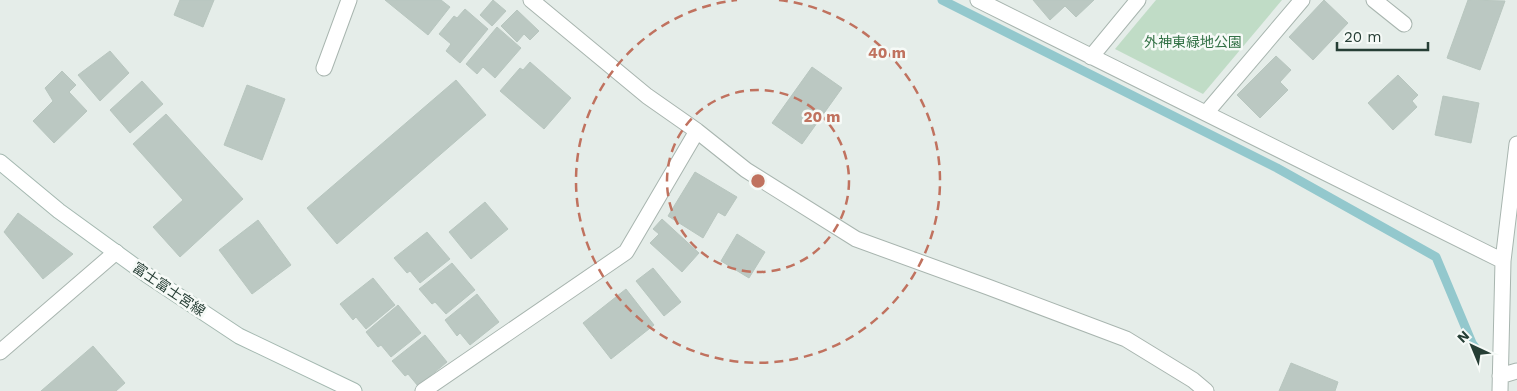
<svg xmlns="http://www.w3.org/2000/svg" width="1517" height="391" viewBox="0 0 1517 391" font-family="'Work Sans','Noto Sans JP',sans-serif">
<rect width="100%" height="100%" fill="#e5ede9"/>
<path fill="#c0dcc6" d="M1156 0H1282L1203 94 1115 49Z"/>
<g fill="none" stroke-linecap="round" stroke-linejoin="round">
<path stroke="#93c8cd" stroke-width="9" d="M942 0 1277 168 1436 257 1472 343 1477 350"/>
</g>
<path fill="#bbc8c2" stroke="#b8c6bf" d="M180 0H214L203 27 174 15Z
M385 0H441L450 7 428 35Z
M493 0 506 11 492 26 480 15Z
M1033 0H1094L1076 17 1065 6 1050 20Z
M1324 0 1348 23 1313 60 1289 37Z
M1468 0 1505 1 1480 70 1447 58Z
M465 9 488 29 460 63 446 51 451 44 439 34 454 16 457 18Z
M517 10 539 31 530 40 524 34 517 42 501 26Z
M497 27 521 48 495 78 483 67 477 74 466 64Z
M110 51 129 73 100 101 78 75Z
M1276 56 1291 70 1280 82 1288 90 1260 118 1237 95Z
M530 62 571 98 544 129 500 91 520 68 523 70Z
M812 67 842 88 802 144 772 123Z
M62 71 76 85 69 92 87 111 54 143 33 121 53 101 45 88Z
M1398 75 1418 95 1412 101 1417 107 1393 130 1368 103Z
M456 80 486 115 337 244 307 208Z
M142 81 163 104 130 133 110 110Z
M247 85 285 99 262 160 224 145Z
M1443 96 1479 103 1471 143 1435 135Z
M166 114 243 199 180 257 153 227 183 200 133 144Z
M695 172 737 197 725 216 718 212 703 238 668 216Z
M485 202 508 229 471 259 449 232Z
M18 213 73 254 43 279 4 232Z
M662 219 699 253 682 272 650 243 659 234 653 229Z
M258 220 291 265 252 294 219 250Z
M427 232 450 259 420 283 410 271 407 273 394 258Z
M737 234 765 252 749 278 721 261Z
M452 263 475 290 446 314 435 302 432 304 419 289Z
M653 268 681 302 664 316 636 281Z
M373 278 395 305 366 329 356 317 353 320 340 304Z
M626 289 654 325 611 359 583 323Z
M477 294 499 322 470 345 460 333 457 336 445 320Z
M398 305 421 333 391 357 381 345 378 347 366 332Z
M425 335 447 362 418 386 408 374 405 376 392 361Z
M93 346 125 383 116 391H41Z
M1291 363 1338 382 1335 391H1279Z"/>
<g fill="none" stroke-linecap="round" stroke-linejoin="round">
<g stroke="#a8b5af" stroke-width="17">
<path id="street" d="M531 0 647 96 697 131 746 170 856 239 988 287 1126 339 1193 380 1206 391
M978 0 1503 261
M1374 0 1404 24
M1091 57 1138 0
M324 68 349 0
M1206 113 1302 0
M0 352 116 252
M1500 376 1517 371
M423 391 626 252 697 131
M1500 391 1503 261 1517 144"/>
</g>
<g stroke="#a4b8b0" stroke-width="17">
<path id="secondary" d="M0 162 59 211 147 275 239 336 354 391"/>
</g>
<use href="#street" stroke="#fff" stroke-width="15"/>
<use href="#secondary" stroke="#fff" stroke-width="15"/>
</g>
<g fill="none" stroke="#c0725f" stroke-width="2.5" stroke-dasharray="9 6">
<circle cx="758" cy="181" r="91"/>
<path d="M779 0A182 182 0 1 1 737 0"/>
</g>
<g text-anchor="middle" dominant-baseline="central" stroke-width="5" stroke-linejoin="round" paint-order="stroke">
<g font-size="14" fill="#337146" stroke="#f6faf7">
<text x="1193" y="42">外神東緑地公園</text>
</g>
<g font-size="14" fill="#263e35" stroke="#f6faf7">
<text transform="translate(169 289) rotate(34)">富士富士宮線</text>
</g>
</g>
<circle cx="758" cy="181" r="8" fill="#c0725f" stroke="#f6faf7" stroke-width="2.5"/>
<g font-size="15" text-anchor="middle" font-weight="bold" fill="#c0725f" stroke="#f6faf7" stroke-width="5" stroke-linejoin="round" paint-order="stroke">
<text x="887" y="58">40 m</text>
<text x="822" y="122">20 m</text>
</g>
<g transform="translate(1472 346) rotate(316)" stroke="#f6faf7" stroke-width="4" paint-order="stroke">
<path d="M0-4L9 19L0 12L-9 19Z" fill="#263e35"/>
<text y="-8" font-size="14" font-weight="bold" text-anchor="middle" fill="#263e35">N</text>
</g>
<path d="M1337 42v8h91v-8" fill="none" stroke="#263e35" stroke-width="2.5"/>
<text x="1344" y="42" font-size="15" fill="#263e35" stroke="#f6faf7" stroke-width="4" paint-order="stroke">20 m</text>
</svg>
